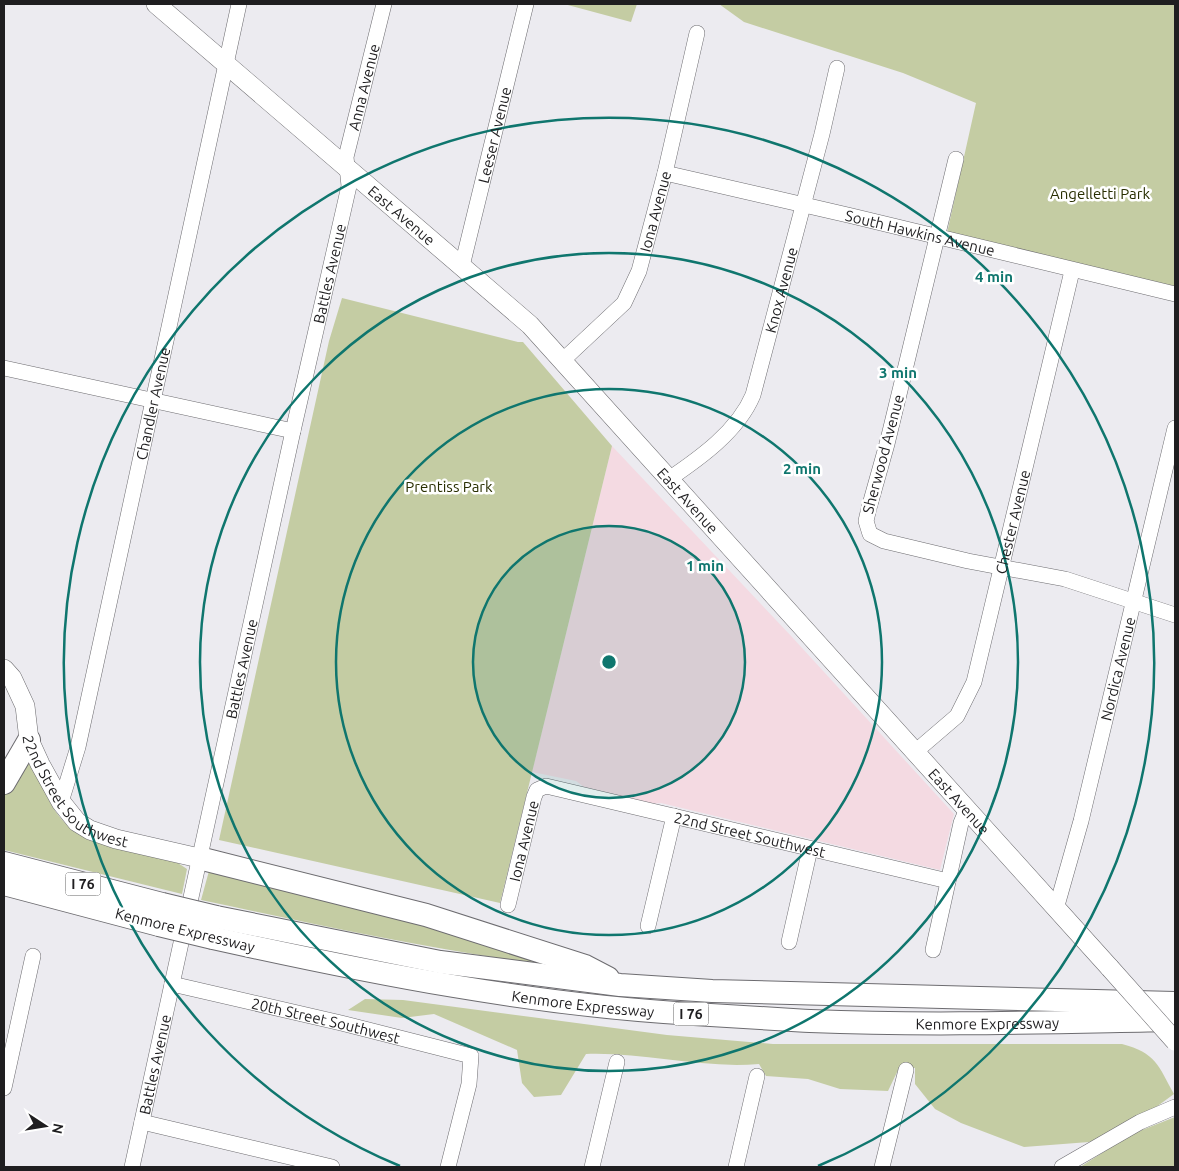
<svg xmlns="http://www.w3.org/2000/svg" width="1179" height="1171" viewBox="0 0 1179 1171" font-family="Ubuntu,sans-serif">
<rect width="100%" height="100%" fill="#ecebf0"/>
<path fill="#f4dae2" d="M612 446 792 637 954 814 940 870 661 803 650 804 584 787 576 781 532 772Z"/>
<path fill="#c4cca3" d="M564 4H637L631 22Z
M719 4H1175V288L947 233 976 103 903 73 744 22Z
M342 298 518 342H523L612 446 500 903 219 840 329 341Z
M31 758C41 782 50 812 71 828 95 846 149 855 178 863L187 869 182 894 4 850V796L25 769Z
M209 871 400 913 570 968C446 953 324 926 201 900Z
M365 999 403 1000 667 1035 773 1044H1122C1156 1053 1158 1065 1174 1094L1126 1129 1089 1142 1024 1147 961 1123 935 1109 915 1084V1068L900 1066 888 1091 840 1089 808 1079 766 1076 759 1064C701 1069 644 1052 586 1054L561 1095 534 1097 522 1083 517 1050 434 1014 402 1018 348 1010Z
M1175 1117V1167H1080L1132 1134Z"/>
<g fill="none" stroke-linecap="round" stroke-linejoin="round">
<g stroke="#6d6c70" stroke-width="16">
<g id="minor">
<path d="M956 159 887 444 869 508 866 521 870 534 884 541 968 561 1065 579 1175 615"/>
<path id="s1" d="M665 173 852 216 1175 294"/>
<path id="s2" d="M462 266 526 4"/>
<path id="s3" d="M562 361 624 303 639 271 665 173 697 33"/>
<path d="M4 368 293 431"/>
<path id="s4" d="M669 479C700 458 738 431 753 395L822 134 837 68"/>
<path id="s5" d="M915 752 957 716 974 682 1072 271"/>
<path id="s6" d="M61 802 78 747 239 4"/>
<path id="s7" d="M508 905 534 797 537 790 546 786 948 881"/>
<path id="s8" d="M1056 909 1081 821 1175 428"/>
<path d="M648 926 674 816"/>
<path d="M789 942 810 849"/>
<path d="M933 950 961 823 967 809"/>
<path id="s9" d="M172 984 341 1023 471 1056 469 1084 448 1167"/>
<path d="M4 1088 33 956"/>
<path d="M142 1122 332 1167"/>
<path id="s10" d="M132 1167 293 431 349 186 346 157 384 4"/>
<path d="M592 1167 617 1062"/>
<path d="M736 1167 757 1076"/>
<path d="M882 1167 906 1070"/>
<path d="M1062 1167 1140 1122 1175 1107"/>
</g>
</g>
<g stroke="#6d6c70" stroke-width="20">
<g id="major">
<path id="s11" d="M156 4 530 325 1110 968"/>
<path id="s12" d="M4 669 12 678 25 706 29 740 40 764 61 802 77 822 90 830 116 839 199 858"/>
</g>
</g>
<g stroke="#6d6c70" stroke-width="24">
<g id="highway">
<path d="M4 783 29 740"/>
<path d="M199 858 426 915 585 966 608 978"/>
<path d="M4 863 162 904"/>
<path d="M4 884 159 925"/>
<path d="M216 917 440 962 620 985 712 991 1175 1003"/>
<path id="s13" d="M213 938C371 973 532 1005 694 1014 732 1016 771 1019 810 1021 932 1026 1054 1022 1175 1020"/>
</g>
</g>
<use href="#minor" stroke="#fff" stroke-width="15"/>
<use href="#major" stroke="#fff" stroke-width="19"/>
<use href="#highway" stroke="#fff" stroke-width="22"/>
<g stroke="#6d6c70" stroke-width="20" stroke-linecap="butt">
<path id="major-bridge" d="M1110 968 1175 1041"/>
</g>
<g stroke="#6d6c70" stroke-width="24" stroke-linecap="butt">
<path id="highway-bridge" d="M162 904 216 917
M159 925 213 938"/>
</g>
<use href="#major-bridge" stroke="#fff" stroke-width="19"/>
<use href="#highway-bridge" stroke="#fff" stroke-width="22"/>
</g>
<circle cx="609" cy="662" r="136" fill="#0f766e" fill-opacity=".12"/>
<g fill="none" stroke="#0f766e" stroke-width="2.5">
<circle cx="609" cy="662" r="136"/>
<circle cx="609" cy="662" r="273"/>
<circle cx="609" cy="662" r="409"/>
<path d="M400 1166A545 545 0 1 1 818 1166"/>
</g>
<g text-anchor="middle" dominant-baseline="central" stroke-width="5" stroke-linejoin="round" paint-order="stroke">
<g fill="#fff" stroke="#626263" stroke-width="1">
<rect x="65.5" y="872.5" width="35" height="23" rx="4"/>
<rect x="673.5" y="1002.5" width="35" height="23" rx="4"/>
</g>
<g font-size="14" font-weight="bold" fill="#1f1e20">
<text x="83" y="884">I 76</text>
<text x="691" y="1014">I 76</text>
</g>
<g font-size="15" fill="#1f1e20" stroke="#fff">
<text stroke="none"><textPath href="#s10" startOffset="1106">Anna Avenue</textPath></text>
<text stroke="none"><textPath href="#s2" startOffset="135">Leeser Avenue</textPath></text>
<text stroke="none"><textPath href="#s3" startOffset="182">Iona Avenue</textPath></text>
<text stroke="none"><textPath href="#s11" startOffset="324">East Avenue</textPath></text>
<text stroke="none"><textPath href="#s1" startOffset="262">South Hawkins Avenue</textPath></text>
<text stroke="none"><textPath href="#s10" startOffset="915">Battles Avenue</textPath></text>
<text stroke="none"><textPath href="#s4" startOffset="229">Knox Avenue</textPath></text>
<text stroke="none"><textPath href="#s6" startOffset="409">Chandler Avenue</textPath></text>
<text transform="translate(883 454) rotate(-75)">Sherwood Avenue</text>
<text stroke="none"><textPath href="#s11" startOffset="729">East Avenue</textPath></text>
<text stroke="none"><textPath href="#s5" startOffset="258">Chester Avenue</textPath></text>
<text stroke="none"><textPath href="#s10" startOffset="510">Battles Avenue</textPath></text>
<text stroke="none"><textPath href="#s8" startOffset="248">Nordica Avenue</textPath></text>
<text stroke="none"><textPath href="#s12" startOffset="150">22nd Street Southwest</textPath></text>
<text stroke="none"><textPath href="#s11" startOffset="1134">East Avenue</textPath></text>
<text stroke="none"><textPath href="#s7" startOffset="338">22nd Street Southwest</textPath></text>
<text stroke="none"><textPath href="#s7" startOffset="66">Iona Avenue</textPath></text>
<text transform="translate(185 930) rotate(14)">Kenmore Expressway</text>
<text stroke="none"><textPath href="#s13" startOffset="376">Kenmore Expressway</textPath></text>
<text stroke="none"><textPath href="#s9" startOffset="158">20th Street Southwest</textPath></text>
<text stroke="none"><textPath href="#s13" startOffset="781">Kenmore Expressway</textPath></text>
<text stroke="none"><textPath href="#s10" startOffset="105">Battles Avenue</textPath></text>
</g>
<g font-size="15" fill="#282e01" stroke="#fff">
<text x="1100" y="193">Angelletti Park</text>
<text x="449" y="486">Prentiss Park</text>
</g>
</g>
<circle cx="609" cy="662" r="8" fill="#0f766e" stroke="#fff" stroke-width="2.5"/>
<g font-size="15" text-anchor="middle" font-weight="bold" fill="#0f766e" stroke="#fff" stroke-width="5" stroke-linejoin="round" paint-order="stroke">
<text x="994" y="282">4 min</text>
<text x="898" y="378">3 min</text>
<text x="802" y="474">2 min</text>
<text x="705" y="571">1 min</text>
</g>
<rect width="1179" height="1171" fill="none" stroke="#1f1e20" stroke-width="10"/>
<g transform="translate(45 1126) rotate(102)" stroke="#ffffff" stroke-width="4" paint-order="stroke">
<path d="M0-4L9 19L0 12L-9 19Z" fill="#1f1e20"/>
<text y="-8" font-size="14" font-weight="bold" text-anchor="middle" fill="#1f1e20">N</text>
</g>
</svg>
